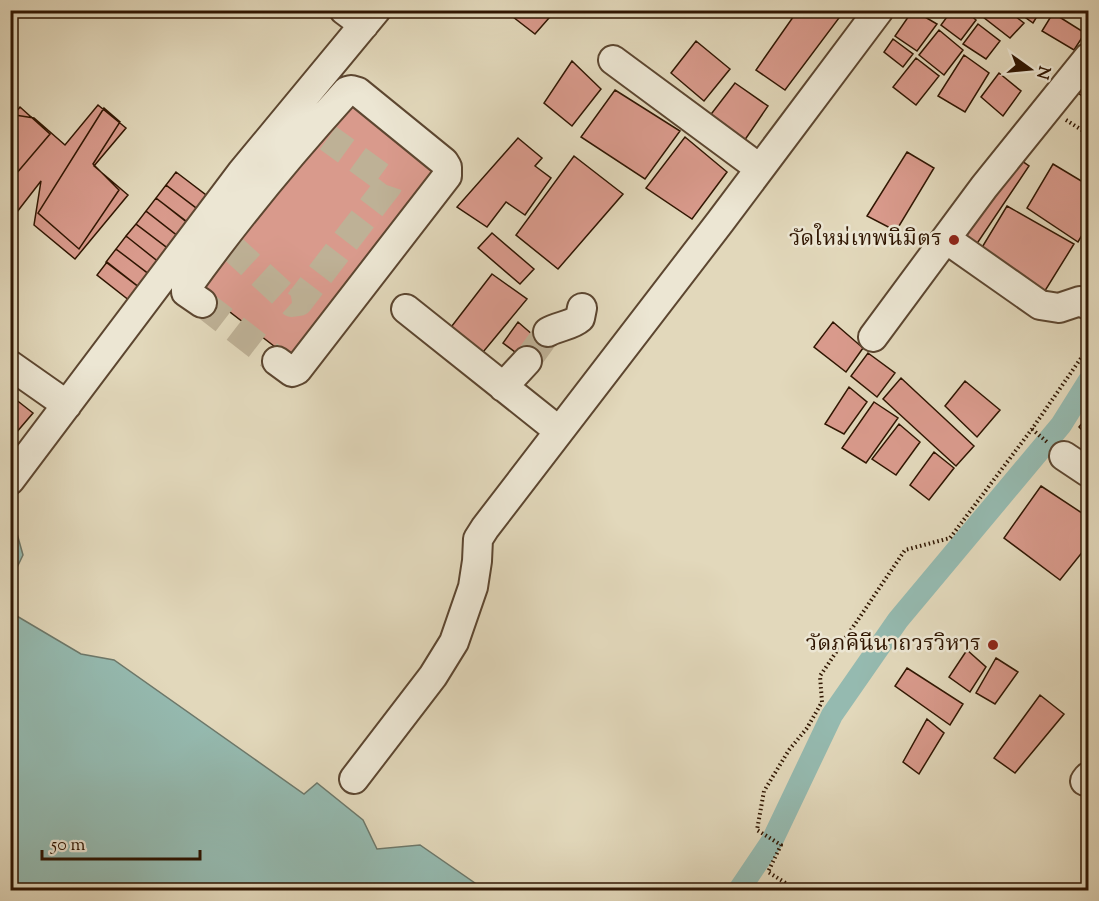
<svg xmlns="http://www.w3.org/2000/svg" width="1099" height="901" viewBox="0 0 1099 901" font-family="'Sorts Mill Goudy','Noto Serif Thai',serif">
<rect width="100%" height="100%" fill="#e2d8bb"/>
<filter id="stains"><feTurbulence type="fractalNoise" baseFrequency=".00333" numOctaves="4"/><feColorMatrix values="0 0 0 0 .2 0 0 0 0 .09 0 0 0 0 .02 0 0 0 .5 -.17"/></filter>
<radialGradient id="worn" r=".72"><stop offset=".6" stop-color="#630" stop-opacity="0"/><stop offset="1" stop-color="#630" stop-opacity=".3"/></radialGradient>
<path fill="#95bab0" stroke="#6d786a" stroke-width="1.5" d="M14 523 23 555 11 580V528Z
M10 612 81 654 114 660 304 794 317 783 363 820 377 849 420 845 485 890H11Z"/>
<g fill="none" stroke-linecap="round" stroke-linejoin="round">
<path stroke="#95bab0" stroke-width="22" d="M739 890 772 841 832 715 898 620 1061 425 1088 382"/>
</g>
<path fill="#d99a8c" stroke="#301602" stroke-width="1.5" d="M504 10H556L535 34Z
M798 10H837L842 14 785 90 756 70Z
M913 10 937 24 917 51 895 36Z
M952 10H965L976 20 961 40 941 25Z
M974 10H1007L1024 23 1010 38Z
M1015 10H1041L1033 23Z
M1053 13 1085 33 1074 50 1042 31Z
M978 24 1000 41 986 59 963 44Z
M939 30 963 50 944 75 919 55Z
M893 39 913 54 903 67 884 52Z
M696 41 730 69 704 101 671 73Z
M964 55 989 73 965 112 938 96Z
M916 58 939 76 916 105 893 87Z
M572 61 601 89 572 126 544 103Z
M1088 68V101L1072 88Z
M999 73 1021 91 1003 116 981 97Z
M735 83 768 106 742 144 702 126Z
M615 90 680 131 645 179 581 137Z
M341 92 438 167 292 360 195 285Z
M98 105 126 128 94 166 128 195 75 259 34 225 41 181 10 221V112L15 115 34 118 65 145Z
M20 107 50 134 10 181V119Z
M104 108 120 122 93 164 119 190 79 249 38 213Z
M685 137 727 172 692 219 646 188Z
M518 138 542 158 535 166 551 178 525 215 506 202 487 227 457 207Z
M907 152 934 168 896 231 867 216Z
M574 156 623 194 558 269 516 235Z
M1015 156 1029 166 976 245 964 238Z
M1053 164 1088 185V225L1078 242 1027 208Z
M176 172 210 198 200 211 166 185Z
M166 185 200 211 190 224 156 198Z
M156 198 189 224 179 237 146 211Z
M1007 206 1074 244 1043 294 978 254Z
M146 211 179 237 170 250 136 224Z
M136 224 170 250 160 263 126 236Z
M492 233 534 269 520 284 478 248Z
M126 236 160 263 150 275 116 249Z
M116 249 150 275 140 288 106 262Z
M107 262 140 288 130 301 97 275Z
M492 274 527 299 474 363 445 335Z
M518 322 541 342 527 361 503 343Z
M833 322 863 348 846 372 814 347Z
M868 353 895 373 877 397 851 376Z
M901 378 974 446 956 466 883 399Z
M965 381 1000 410 977 437 945 406Z
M849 387 867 402 844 434 825 424Z
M10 395 33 413 10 440Z
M874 402 898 418 866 463 842 448Z
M1088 416V436L1079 427Z
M899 424 920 442 896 475 872 459Z
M934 452 954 468 929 500 910 485Z
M1041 486 1088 517V545L1060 580 1004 538Z
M967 650 986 667 970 692 949 677Z
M996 658 1018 672 995 704 976 693Z
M907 668 963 704 950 725 895 686Z
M1040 695 1064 714 1015 773 994 758Z
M927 719 944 733 919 774 903 762Z"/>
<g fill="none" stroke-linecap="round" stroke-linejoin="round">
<path stroke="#beb196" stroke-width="28" stroke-dasharray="28 14" stroke-linecap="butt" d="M230 246 292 303 299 302 388 186 389 183 386 180 328 138
M202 303 277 361
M527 361 548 332"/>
<g stroke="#5c4630" stroke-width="32">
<path id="minor" d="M344 10 364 25
M613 60 759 168
M946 239 1040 305 1059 308 1080 301 1088 305
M202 303 186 292V289C235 220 290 154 347 91L351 90 358 92 444 162 447 167V176L297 370 292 372 277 361
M406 309 559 431
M548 332C558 326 571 326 580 318L582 308
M873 337 984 187 1088 58
M10 365 67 405
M503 387 527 361
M1064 456 1088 472
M10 480 242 172 376 10
M354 779 433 676 454 642 473 587 477 561 478 539 485 528 720 222 879 10
M1085 781 1088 777"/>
</g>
<path stroke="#301602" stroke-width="4" stroke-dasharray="1.5 3" stroke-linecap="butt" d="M1066 120 1088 134
M1032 429 1047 442
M797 890 768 872 781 845 757 830 764 791 789 750 807 728 822 702 820 676 905 550 950 538 1032 429 1088 348"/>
<use href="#minor" stroke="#ece6d3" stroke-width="28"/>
</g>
<g fill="#8f2418" stroke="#ece6d3" stroke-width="2">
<circle cx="954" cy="240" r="6"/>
<circle cx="993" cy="645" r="6"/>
</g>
<g text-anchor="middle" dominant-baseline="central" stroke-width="5" stroke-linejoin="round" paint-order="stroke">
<g font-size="22" fill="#301602" stroke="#ece6d3" text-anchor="end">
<text x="942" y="240">วัดใหม่เทพนิมิตร</text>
<text x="981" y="645">วัดภคินีนาถวรวิหาร</text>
</g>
</g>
<rect width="1099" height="901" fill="none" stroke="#e2d8bb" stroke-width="36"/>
<rect x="12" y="12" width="1075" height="877" fill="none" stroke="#301602" stroke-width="3"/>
<rect x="18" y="18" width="1063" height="865" fill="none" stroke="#301602" stroke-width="1.5"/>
<g transform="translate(1030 69) rotate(105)" stroke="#ece6d3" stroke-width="4.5" paint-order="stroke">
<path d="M0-4.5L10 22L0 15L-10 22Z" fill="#301602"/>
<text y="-9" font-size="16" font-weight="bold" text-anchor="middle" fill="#301602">N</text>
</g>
<path d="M42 850v9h158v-9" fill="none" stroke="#301602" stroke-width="3"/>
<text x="51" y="850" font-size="18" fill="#301602" stroke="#ece6d3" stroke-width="4.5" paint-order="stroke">50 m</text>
<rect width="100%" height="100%" filter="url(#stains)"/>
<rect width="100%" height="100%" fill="url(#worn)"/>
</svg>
